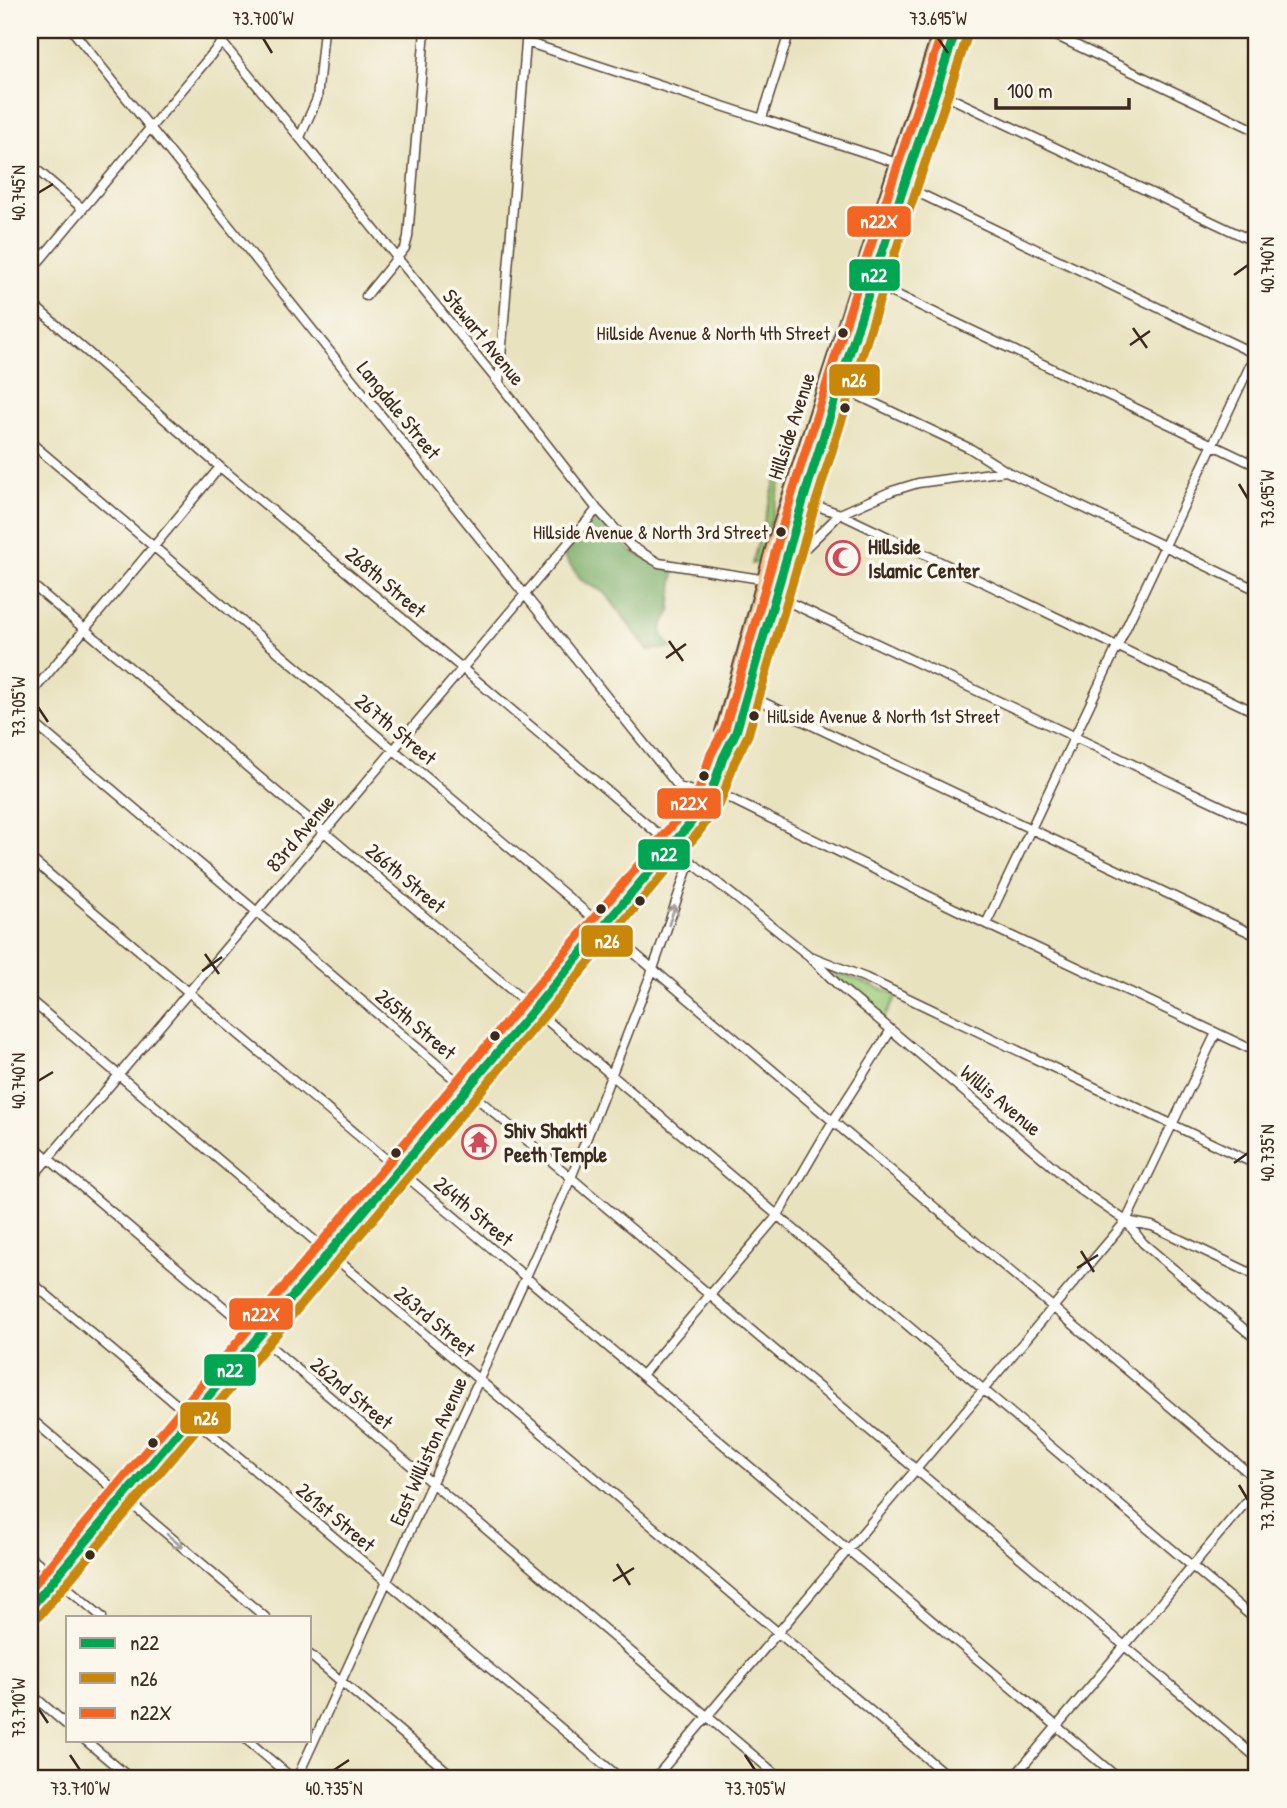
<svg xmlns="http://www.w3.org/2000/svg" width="1287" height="1808" viewBox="0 0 1287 1808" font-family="'Patrick Hand',sans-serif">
<rect width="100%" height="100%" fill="#fbf7ec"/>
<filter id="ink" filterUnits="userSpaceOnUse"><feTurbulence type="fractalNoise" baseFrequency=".0143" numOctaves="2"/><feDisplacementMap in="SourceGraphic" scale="14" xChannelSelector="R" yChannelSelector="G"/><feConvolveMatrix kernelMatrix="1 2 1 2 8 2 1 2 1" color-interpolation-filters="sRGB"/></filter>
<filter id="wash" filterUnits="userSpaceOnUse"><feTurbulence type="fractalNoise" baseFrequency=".00686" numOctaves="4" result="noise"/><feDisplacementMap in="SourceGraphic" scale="28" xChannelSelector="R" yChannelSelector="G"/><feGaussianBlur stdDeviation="1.57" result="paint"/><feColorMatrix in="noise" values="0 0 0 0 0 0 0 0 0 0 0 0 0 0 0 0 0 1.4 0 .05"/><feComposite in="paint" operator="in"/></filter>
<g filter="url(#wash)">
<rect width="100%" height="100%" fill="#e9e2bf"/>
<path fill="#9ccb7a" stroke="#6c7a4c" stroke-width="2" d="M781 462 785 467 759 562 752 564Z
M827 968 897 995 883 1020Z"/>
<path fill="#7daf6a" stroke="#5c6c44" stroke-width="2" d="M598 516 632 552 674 572 670 613 663 624 661 631 663 637 672 648 648 650 609 598 602 591 581 580 564 556Z"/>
</g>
<g filter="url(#ink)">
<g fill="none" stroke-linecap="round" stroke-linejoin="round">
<g stroke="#554636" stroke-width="11">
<path id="street" d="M72 30 679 787 710 796 729 798 986 924 1257 1052
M212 30 499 383 597 509 631 546 659 563 780 582
M1044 30 1257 131
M526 42 897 163
M921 86 936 91 1257 243
M762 118 790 30
M300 137 317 99 324 30
M30 164 83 209
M904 186 1257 355
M30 272 222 42V30
M868 281 1257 466
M366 296 405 248 408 237 425 30
M30 302 220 467 462 668 690 861 808 955 839 986 1082 1191 1126 1221 1143 1243 1257 1340
M499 383 527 30
M840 387 971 449 1006 471 1257 590
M30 442 1257 1480
M803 501 840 514 1257 713
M786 567 840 514 892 491 918 483 1006 471
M30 583 1257 1621
M776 596 1257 823
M30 695 220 467
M748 695 1257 936
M30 720 1257 1758
M30 858 1118 1778
M986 924 1257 351
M813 957 866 978 1257 1165
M30 1000 950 1778
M30 1143 780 1778
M30 1180 597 509
M1126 1221 1152 1226 1257 1276
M30 1281 620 1778
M642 1375 778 1215 833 1121 891 1030
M30 1418 265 1617
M30 1556 102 1617
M310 1655 455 1778
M30 1693 68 1726
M85 1740 130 1778
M247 1740 292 1778
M297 1778 571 1178 653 969 690 861
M655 1778 1126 1221 1216 1033
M1013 1778 1257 1489"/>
</g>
<g stroke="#554636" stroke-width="16">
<path id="primary" d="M723 756 722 732 773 546 940 30
M30 1608 689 825 710 796 723 758 736 732 803 501 872 282 956 30"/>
</g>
<use href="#street" stroke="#fff" stroke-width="8"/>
<use href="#primary" stroke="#f8bd89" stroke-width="12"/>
<g stroke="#fbf7ec" stroke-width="14">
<path id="bus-1" d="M30 1608 689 825 710 796 723 758 736 732 803 501 872 282 956 30"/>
</g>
<g stroke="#fbf7ec" stroke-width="14">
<path id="bus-2" d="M39 1616 698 833 721 801 734 763 748 735 815 505 884 286 968 34"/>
</g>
<g stroke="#fbf7ec" stroke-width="14">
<path id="bus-3" d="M30 1589 679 817 699 790 711 754 725 728 791 497 860 278 943 30"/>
</g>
<use href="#bus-1" stroke="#00a651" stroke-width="9"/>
<use href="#bus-2" stroke="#c88708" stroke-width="9"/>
<use href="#bus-3" stroke="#f26522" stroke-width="9"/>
</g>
<defs><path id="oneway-shaft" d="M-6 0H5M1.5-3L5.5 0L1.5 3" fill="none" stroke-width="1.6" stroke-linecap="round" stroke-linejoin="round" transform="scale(1.75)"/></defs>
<g stroke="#a79f9a">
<use href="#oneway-shaft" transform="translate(672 915) rotate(-71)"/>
<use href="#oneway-shaft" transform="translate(175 1541) rotate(40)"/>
</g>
</g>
<path fill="none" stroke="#3b2a1e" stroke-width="2.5" d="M263 38 272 53M938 38 948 53M38 193 53 184M1234 275 1248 265M1133 328 1147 348M1130 345 1150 331M1239 484 1248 499M669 641 683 661M666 658 686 644M38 707 48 722M205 954 219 974M202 971 222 957M38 1081 53 1072M1234 1163 1248 1153M1081 1251 1094 1272M1077 1268 1098 1255M1239 1485 1248 1500M617 1564 630 1585M613 1581 634 1568M38 1708 48 1723M70 1755 80 1770M745 1755 755 1770M334 1770 349 1760"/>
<defs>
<g id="mosque-ring" transform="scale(1.75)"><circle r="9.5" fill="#fbf7ec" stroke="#d1495b" stroke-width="1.5"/><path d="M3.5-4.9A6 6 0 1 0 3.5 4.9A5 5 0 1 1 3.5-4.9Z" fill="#d1495b"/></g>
<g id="temple-ring" transform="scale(1.75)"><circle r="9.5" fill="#fbf7ec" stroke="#d1495b" stroke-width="1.5"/><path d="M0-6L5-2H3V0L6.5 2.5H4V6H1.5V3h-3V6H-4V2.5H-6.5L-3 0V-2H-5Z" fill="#d1495b"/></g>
</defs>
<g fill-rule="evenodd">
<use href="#mosque-ring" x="843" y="558"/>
<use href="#temple-ring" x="479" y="1142"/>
</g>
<g fill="#3b2a1e" stroke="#fbf7ec" stroke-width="2.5">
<circle cx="843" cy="333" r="6"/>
<circle cx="845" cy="408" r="6"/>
<circle cx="781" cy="532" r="6"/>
<circle cx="754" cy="716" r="6"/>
<circle cx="704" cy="776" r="6"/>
<circle cx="640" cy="901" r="6"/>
<circle cx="601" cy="909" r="6"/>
<circle cx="495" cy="1036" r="6"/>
<circle cx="396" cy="1153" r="6"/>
<circle cx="153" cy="1443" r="6"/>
<circle cx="90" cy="1555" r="6"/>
</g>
<g text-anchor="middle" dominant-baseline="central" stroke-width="7" stroke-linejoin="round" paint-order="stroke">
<g font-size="19" fill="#3b2a1e" stroke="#fbf7ec" text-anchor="end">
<text x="830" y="333">Hillside Avenue &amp; North 4th Street</text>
<text x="768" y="532">Hillside Avenue &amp; North 3rd Street</text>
<text x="767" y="716" text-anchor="start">Hillside Avenue &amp; North 1st Street</text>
</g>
<g font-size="21" fill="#3b2a1e" stroke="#fbf7ec">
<text transform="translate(484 337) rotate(51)">Stewart Avenue</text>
<text transform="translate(399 410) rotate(51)">Langdale Street</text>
<text transform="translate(791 426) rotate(-72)">Hillside Avenue</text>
<text transform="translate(386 582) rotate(40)">268th Street</text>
<text transform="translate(396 729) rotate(40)">267th Street</text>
<text transform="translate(300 833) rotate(-50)">83rd Avenue</text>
<text transform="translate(406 878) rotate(40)">266th Street</text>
<text transform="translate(416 1024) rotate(40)">265th Street</text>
<text transform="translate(1001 1100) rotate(40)">Willis Avenue</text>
<text transform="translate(474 1211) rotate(40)">264th Street</text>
<text transform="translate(435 1321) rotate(40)">263rd Street</text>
<text transform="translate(352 1393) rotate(40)">262nd Street</text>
<text transform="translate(428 1451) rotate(-66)">East Williston Avenue</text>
<text transform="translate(336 1517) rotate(40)">261st Street</text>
</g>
<g font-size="21" font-weight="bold" fill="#3b2a1e" stroke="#fbf7ec" text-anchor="start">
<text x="868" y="546">Hillside<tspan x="868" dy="24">Islamic Center</tspan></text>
<text x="504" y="1130">Shiv Shakti<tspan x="504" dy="24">Peeth Temple</tspan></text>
</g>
</g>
<g stroke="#fbf7ec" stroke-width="2.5">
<rect x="846" y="205" width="66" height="33" rx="7" fill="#f26522"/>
<rect x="848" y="258" width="53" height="34" rx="7" fill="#00a651"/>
<rect x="828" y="363" width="53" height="34" rx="7" fill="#c88708"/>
<rect x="656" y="787" width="66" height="33" rx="7" fill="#f26522"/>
<rect x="637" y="838" width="54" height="33" rx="7" fill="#00a651"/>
<rect x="580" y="924" width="54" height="34" rx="7" fill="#c88708"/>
<rect x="228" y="1297" width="66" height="34" rx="7" fill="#f26522"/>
<rect x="203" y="1353" width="54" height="34" rx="7" fill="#00a651"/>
<rect x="179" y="1401" width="53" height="34" rx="7" fill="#c88708"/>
</g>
<g font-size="19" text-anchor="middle" font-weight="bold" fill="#fff">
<text x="879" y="228">n22X</text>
<text x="874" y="282">n22</text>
<text x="854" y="387">n26</text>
<text x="689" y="810">n22X</text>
<text x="664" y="861">n22</text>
<text x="607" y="948">n26</text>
<text x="261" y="1321">n22X</text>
<text x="230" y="1377">n22</text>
<text x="206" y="1425">n26</text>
</g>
<rect width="1287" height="1808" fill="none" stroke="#fbf7ec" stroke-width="77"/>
<rect x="66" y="1616" width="245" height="126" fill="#fbf7ec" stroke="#aea59a" stroke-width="2"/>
<rect x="80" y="1638" width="35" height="10" fill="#00a651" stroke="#aea59a" stroke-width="2"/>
<text x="130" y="1650" font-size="21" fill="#3b2a1e">n22</text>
<rect x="80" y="1673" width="35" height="10" fill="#c88708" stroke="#aea59a" stroke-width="2"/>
<text x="130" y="1686" font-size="21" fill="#3b2a1e">n26</text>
<rect x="80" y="1708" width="35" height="10" fill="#f26522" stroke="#aea59a" stroke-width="2"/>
<text x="130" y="1720" font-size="21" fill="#3b2a1e">n22X</text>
<path d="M996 98v10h133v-10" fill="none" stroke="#3b2a1e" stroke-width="3.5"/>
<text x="1007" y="98" font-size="21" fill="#3b2a1e" stroke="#fbf7ec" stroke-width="5" paint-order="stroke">100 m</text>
<rect x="38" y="38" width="1210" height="1732" fill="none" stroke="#3b2a1e" stroke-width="2.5"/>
<g font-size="18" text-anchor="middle" fill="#3b2a1e">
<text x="263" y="25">73.700°W</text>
<text x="938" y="25">73.695°W</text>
<text transform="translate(19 193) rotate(-90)" y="6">40.745°N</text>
<text transform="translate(1268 265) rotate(-90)" y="6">40.740°N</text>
<text transform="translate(1268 499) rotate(-90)" y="6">73.695°W</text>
<text transform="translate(19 707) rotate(-90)" y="6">73.705°W</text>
<text transform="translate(19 1081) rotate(-90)" y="6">40.740°N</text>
<text transform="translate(1268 1153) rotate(-90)" y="6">40.735°N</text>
<text transform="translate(1268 1500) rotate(-90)" y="6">73.700°W</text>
<text transform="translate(19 1708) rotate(-90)" y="6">73.710°W</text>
<text x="80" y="1795">73.710°W</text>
<text x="334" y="1795">40.735°N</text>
<text x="755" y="1795">73.705°W</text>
</g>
</svg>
